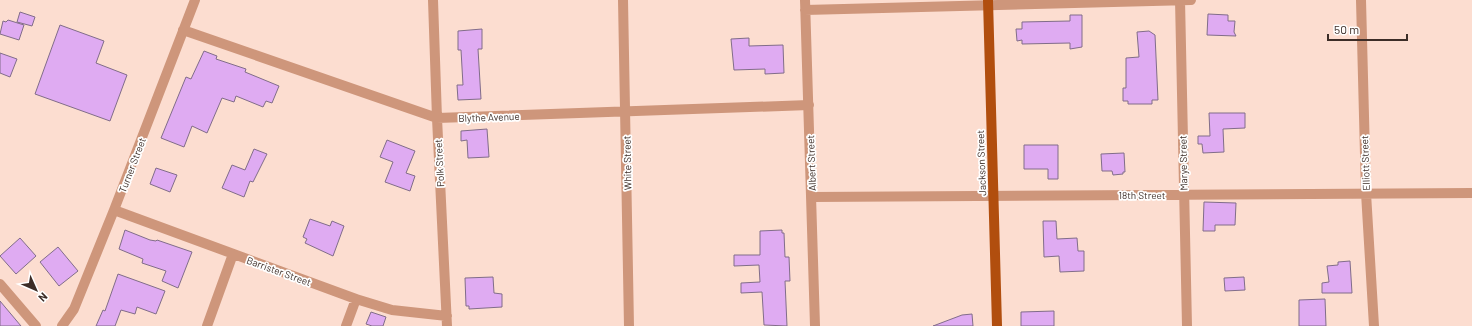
<svg xmlns="http://www.w3.org/2000/svg" width="1472" height="326" viewBox="0 0 1472 326" font-family="Barlow,sans-serif">
<rect width="100%" height="100%" fill="#fcddd0"/>
<path fill="#dfabf2" stroke="#816d89" d="M20 12 35 17 32 26 17 22Z
M1208 14 1228 15V21H1235L1234 32 1236 36 1207 35Z
M1070 15H1082V47L1070 49V43L1022 44V40L1017 41 1016 29H1022V22L1070 21Z
M8 20 24 25 19 40 0 34 3 21 6 22Z
M60 25 104 41 96 63 127 75 110 121 35 94Z
M482 29V49H478L481 99 458 100 457 85H463L461 50H458V31Z
M1149 31 1155 35 1158 100H1152V104H1128V101H1123V88H1126V58L1139 57 1137 32Z
M749 38V46L783 45 784 73 765 74V69L734 70 731 39Z
M204 51 217 56 216 59 246 69 245 72 279 86 272 103 266 101 263 107 236 96 234 102 222 98 207 133 192 126 184 147 161 138 186 77 191 79Z
M0 53 17 59 10 77 0 73Z
M1209 113H1245V128L1223 129 1224 152 1203 153 1202 144H1198V136H1210Z
M487 129 489 157 468 158 467 140 461 141V131Z
M387 140 415 151 406 173 415 176 410 191 385 182 393 162 380 157Z
M1024 145H1058V179H1048V169H1024Z
M254 149 267 154 253 182 250 181 244 197 222 188 232 165 245 170Z
M1124 153 1125 172H1123V174L1113 175 1112 171H1102L1101 154Z
M156 168 177 175 170 192 150 184Z
M1204 202 1236 203 1235 225H1215V231H1203Z
M310 219 330 226 332 221 344 226 333 256 305 243 307 239 303 237Z
M1043 221H1056L1057 239 1077 238 1078 251H1084V271L1060 272 1059 256 1044 257Z
M125 230 150 240 156 241 157 240 192 252 178 288 162 281 166 271 142 263 143 259 119 249Z
M782 230V233H784L785 257H789L790 281H785L787 326 764 325 762 292 741 293V283L760 282 759 265 734 266V255H760V231Z
M20 238 36 256 16 274 0 256Z
M58 247 78 271 59 286 40 262Z
M1350 261 1352 293H1322V283L1329 282 1327 266 1338 265V262Z
M118 274 165 291 156 314 137 307 135 314 121 310 115 326H96L103 310 105 311Z
M493 277 494 293 502 294V307L469 309V306H466L465 278Z
M1244 277 1245 290 1225 291 1224 278Z
M1325 299 1326 326H1299V300Z
M0 301 21 326H0Z
M1054 311V326H1021V312Z
M371 312 386 317 383 326H372L366 324Z
M972 314 973 326H933L962 315Z"/>
<g fill="none" stroke-linecap="round" stroke-linejoin="round">
<path stroke="#ce967b" stroke-width="10" d="M433 0 437 118 447 326
M623 0 629 326
M805 0 815 326
M1180 0 1187 326
M1361 0 1366 193 1374 326
M805 10 1191 0
M183 30 437 118 809 105
M812 197 1472 193
M114 210 356 299 392 310 447 316
M0 284 36 326
M62 326 74 309 114 210 195 0
M207 326 233 254
M346 326 356 299"/>
<path stroke="#b14e0e" stroke-width="10" d="M988 0 997 326"/>
</g>
<g text-anchor="middle" dominant-baseline="central" stroke-width="3.5" stroke-linejoin="round" paint-order="stroke">
<g font-size="10" fill="#3c2d27" stroke="#fff">
<text transform="translate(489 117) rotate(-2)">Blythe Avenue</text>
<text transform="translate(439 163) rotate(-93)">Polk Street</text>
<text transform="translate(627 163) rotate(-91)">White Street</text>
<text transform="translate(811 163) rotate(-92)">Albert Street</text>
<text transform="translate(981 163) rotate(-92)">Jackson Street</text>
<text transform="translate(1183 163) rotate(-91)">Marye Street</text>
<text transform="translate(1365 163) rotate(-92)">Elliott Street</text>
<text transform="translate(132 165) rotate(-69)">Turner Street</text>
<text x="1142" y="195">18th Street</text>
<text transform="translate(279 271) rotate(20)">Barrister Street</text>
</g>
</g>
<g transform="translate(36 290) rotate(135)" stroke="#ffffff" stroke-width="3" paint-order="stroke">
<path d="M0-3L7 15L0 10L-7 15Z" fill="#3c2d27"/>
<text y="-6" font-size="11" font-weight="bold" text-anchor="middle" fill="#3c2d27">N</text>
</g>
<path d="M1328 34v6h79v-6" fill="none" stroke="#3c2d27" stroke-width="2"/>
<text x="1334" y="34" font-size="12" fill="#3c2d27" stroke="#ffffff" stroke-width="3" paint-order="stroke">50 m</text>
</svg>
